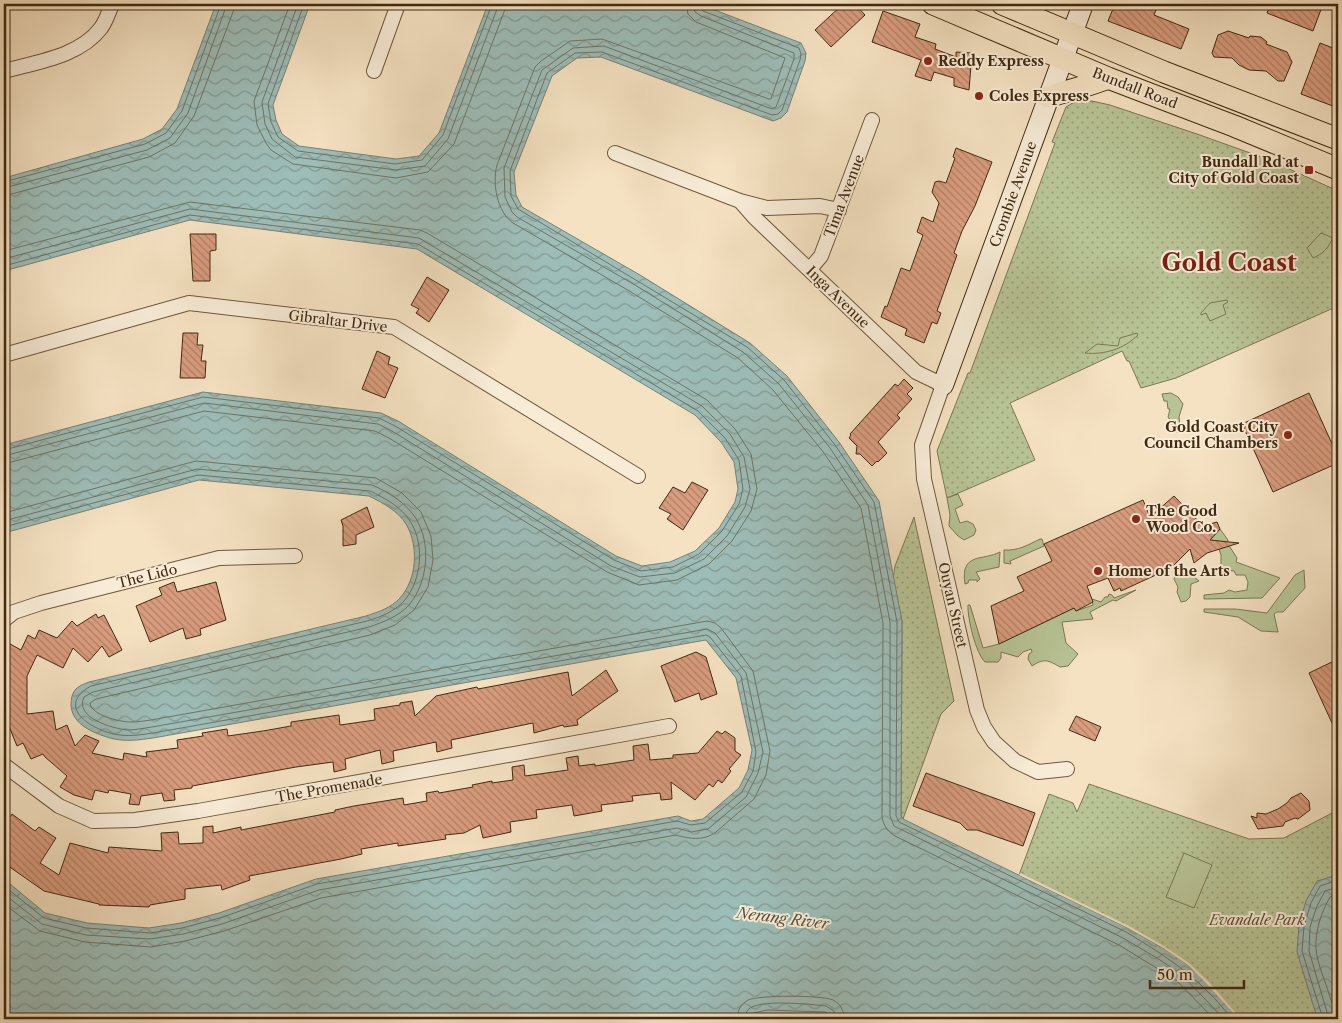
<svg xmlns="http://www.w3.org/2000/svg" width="1342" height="1023" viewBox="0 0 1342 1023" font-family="'Libre Caslon Text',serif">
<defs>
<pattern id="grass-dots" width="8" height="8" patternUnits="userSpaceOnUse" patternTransform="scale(1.25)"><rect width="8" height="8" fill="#b8c496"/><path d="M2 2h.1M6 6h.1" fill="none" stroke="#979f79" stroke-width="1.8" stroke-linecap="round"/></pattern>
<pattern id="water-waves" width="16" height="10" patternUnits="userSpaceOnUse" patternTransform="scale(1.25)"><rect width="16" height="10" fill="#9dbdb8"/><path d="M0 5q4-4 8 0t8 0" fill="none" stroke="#829a94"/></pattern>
<pattern id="building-back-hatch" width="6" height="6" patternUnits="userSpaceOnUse" patternTransform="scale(1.25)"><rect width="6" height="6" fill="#d99c7e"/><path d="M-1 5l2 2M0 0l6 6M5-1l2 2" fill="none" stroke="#b27f66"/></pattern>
</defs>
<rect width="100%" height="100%" fill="#f5e2c2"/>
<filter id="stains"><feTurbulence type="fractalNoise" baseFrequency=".004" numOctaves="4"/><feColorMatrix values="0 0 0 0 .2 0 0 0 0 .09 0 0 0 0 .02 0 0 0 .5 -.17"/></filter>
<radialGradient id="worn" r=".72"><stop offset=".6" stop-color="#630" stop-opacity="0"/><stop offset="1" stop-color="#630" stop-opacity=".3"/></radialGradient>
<path fill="url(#grass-dots)" stroke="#7c7753" d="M1076 101H1092L1110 105 1197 134 1267 159 1338 191V306L1176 378 1141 388 1129 361H1127L1122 351 1010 403 1035 460 947 498 937 451 968 373H970L1055 143 1052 142 1066 107Z
M914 517 954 701 941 714 903 819 901 816 902 621 893 579 895 566Z
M1089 784 1249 839 1284 838 1338 810V1019H1239L1206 983 1188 965 1163 948 1019 875 1049 794 1073 803 1077 812Z"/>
<path fill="#b8c496" stroke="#7c7753" d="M1321 233 1333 238C1328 248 1323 254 1313 258L1307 248Z
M1227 300 1228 302 1223 305 1226 314 1210 321 1206 313 1201 315V313L1210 303Z
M1137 333 1138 335C1124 349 1104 355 1085 353L1097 344 1118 346 1120 338Z
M1171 393 1178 397 1183 404 1179 417 1181 432H1174L1172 429V423L1168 417 1170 409H1168L1167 401H1164L1162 394Z
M958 494 963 505 955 509 960 523 967 521 973 524 976 530 974 535 964 540 958 536 949 526 950 515 947 498Z
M1220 529 1228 540 1227 546 1230 547 1237 558 1236 562 1280 578 1262 598 1204 599V595L1224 593 1229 590 1235 592 1247 590 1248 582 1245 575H1236L1234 571 1224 570 1221 571V555L1219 549 1225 547V542L1210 540Z
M1040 539H1042L1044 546 1010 561 1011 564 1004 563V550C1018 551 1028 545 1040 539Z
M1000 552 999 567 976 572 980 579 977 582V580H969L968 583 965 584C960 552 983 561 1000 552Z
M1304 570 1305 588 1283 612H1277L1274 614 1278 632 1261 631 1238 617 1204 612V609H1235L1267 613 1295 575Z
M1181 574 1185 576 1190 574 1199 581 1191 584 1190 597 1186 601 1181 602 1177 592 1178 587 1174 579 1175 576 1178 577Z
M1136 590 1116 601 1113 600 1090 612 1093 619 1062 622 1066 643 1078 654 1068 666 1060 667C1048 660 1044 658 1032 666L1028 659 1029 654 1032 652 1031 649 1023 652 1018 657 1001 652V658L998 662H985C976 654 967 617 968 605H970L983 648 999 644 1074 608 1076 611 1093 605 1092 599 1101 602 1105 597H1108L1109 594 1112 595 1114 598Z
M1184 853 1212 865 1194 908 1166 897Z"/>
<path fill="url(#water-waves)" stroke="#788275" d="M216 4H310L273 105 276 120 282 134 299 146 396 159 419 156 439 133 488 4H699L801 43 806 53 805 61 787 112 781 118 773 121 601 57 577 58 552 76 514 172 516 195 522 207 640 275 750 343 787 376 839 442 879 501 902 621 901 816 903 819 1128 928C1148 940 1170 951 1188 965 1206 980 1224 1000 1239 1019H852L850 1018 767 1015 745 1019H4V879L45 913 87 923 149 928 181 923 219 913 316 879 678 816 691 821 703 819 739 788 748 770 752 750 736 678 706 640 153 738C139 740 125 742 110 738 94 733 72 725 71 705 71 699 72 694 75 690 78 686 84 684 89 682L366 616C378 612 391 608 400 598 417 579 419 546 406 524 398 511 383 503 369 496L199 480 4 533V445L203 392 381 413 398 421 616 556 642 566 670 562 695 551 719 528 735 502 738 489 734 462 721 442 695 415 417 249 190 220 4 271V178L143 139 162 129 177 109Z
M1338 875V1019H1319L1315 1011 1297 952 1299 925 1306 901 1317 881Z"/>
<path fill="#f5e2c2" d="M1020 873 1129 926 1164 946 1189 963 1208 981 1241 1019H1239L1206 983 1188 965 1163 948 1128 928 1019 875Z"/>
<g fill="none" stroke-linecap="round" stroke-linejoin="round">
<path stroke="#6f7464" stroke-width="1" d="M290 4 254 101 257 125 266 143 271 150 293 164 396 178 428 172 454 144 504 12 506 4
M298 4 262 102 265 124 272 139 295 157 396 170 425 166 448 139 497 9 498 4
M304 4 268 104 271 122 278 137 298 151 395 164 422 160 443 135 492 4
M686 4 688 14 696 22 785 58 771 99H769L602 39 570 41 541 61 535 67 497 165C492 183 497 212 513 223L631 292 738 358 773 390 824 453 861 508 883 623 882 817C883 825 888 832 895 836L1119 945 1176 980 1214 1019
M693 4 695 12 701 16 794 53V59L776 107 772 109 604 46 573 48 542 70 504 168 505 197 512 212 517 217 635 285 743 352 779 384 830 448 868 505 890 622V816L894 826 1123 938 1157 958 1181 974 1224 1019
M700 4V8L703 11 799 48 801 54 800 60 782 110 778 114 772 115 602 52 575 53 547 73 510 171 511 196 518 209 747 347 784 380 835 445 874 502 897 622 896 816 899 822 1126 932C1168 957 1202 980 1232 1019
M4 182 145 144 166 133 182 111 221 4
M4 188 147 150 170 138 188 113 227 4
M4 196 149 157 175 143 194 116 233 12 235 4
M4 251 190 202 420 230 427 233 707 400 735 429 751 454 757 489 751 511 732 541 709 564 677 580 639 585 607 572 389 438 375 431 204 411 4 464
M4 259 190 209 419 238 702 406 730 434 744 457 750 489 745 507 727 536 704 559 675 573 640 577 611 566 392 431 378 424 204 403 4 456
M4 266 190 215 418 244 698 411 725 438 739 460 743 489 739 504 722 531 699 554 673 567 641 571 614 560 395 426 379 418 203 397 4 450
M4 513 196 461 376 478 402 493 421 512 431 536 433 560 428 587 414 610 395 625 370 635 96 699 90 703C91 715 119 722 131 722 137 722 144 721 151 720L707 621 715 623 721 628 753 671 770 751 766 775 754 799 716 832C704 841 690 839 676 835L321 898 224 931 185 941 151 947 85 942 40 931 4 904
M4 521 197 469 372 485C388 492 405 502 415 517 432 543 428 582 409 605 398 617 383 622 369 627L93 692 84 697C74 718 114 729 128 730 136 730 144 728 152 727L707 629 715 633 746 673 763 752 758 773 746 797 708 829 691 832 677 828 319 890 222 924 183 934 150 939 86 935 42 924 4 894
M4 527 198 475 370 491C385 498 401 507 410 521 425 544 422 580 404 601 394 612 380 617 367 621L91 686C55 706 90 729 114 734 128 737 139 735 153 733L706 635 710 637 741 676 756 752 753 771 742 792 705 823 691 825 677 821 317 884 220 918 182 928 150 933 86 928 44 918 4 886
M737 1019C737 1011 741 1004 748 1000 759 995 822 995 833 1000 841 1004 844 1011 844 1019
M745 1019C745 1014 747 1009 752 1007 767 1000 809 1004 826 1006L834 1011 836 1019
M751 1019 754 1013 767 1010 825 1012 829 1014 830 1019
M1323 1019 1302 951 1304 926 1311 903 1320 886 1338 880
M1329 1019 1309 951 1310 927 1317 906 1325 891 1338 887
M1337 1019C1337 1011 1332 1005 1330 997 1326 983 1317 963 1316 949 1315 931 1321 913 1330 897L1338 895"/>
</g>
<path fill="url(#building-back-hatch)" stroke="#412a10" d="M843 4H855L865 15 831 47 815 30Z
M1115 4H1140L1156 10 1154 15 1189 29 1181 49 1108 21Z
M1270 4H1323L1313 31 1267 13Z
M883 11 920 24 915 37 936 44 935 49 956 57V52L972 53 969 90 954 86V78L934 72 931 81 915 76 921 60 872 42Z
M1228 31 1249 38 1250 36 1261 37 1267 42 1266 44 1287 52 1292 62 1284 81H1278L1266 71 1249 70 1239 65 1232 58 1214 57 1212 53 1218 35Z
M1320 43 1338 50V108L1301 94Z
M956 148 992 162 975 206 962 231 954 253 957 255 937 311 941 313 937 324 932 322 924 343 905 335 907 329 881 317 885 306 887 307 901 268 910 271 923 235 917 232 922 217 933 222 939 203 932 192 935 182 939 181 946 183 955 158 953 157Z
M190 234H216V250L210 251V281H193Z
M427 277 449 290 429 322 416 313 419 309 411 305Z
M183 333H198L197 345H203L201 361H206L205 378H180Z
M377 351 390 357 388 364 398 368 385 398 362 389Z
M904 379 913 388 907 394 912 399 897 415 900 418 878 442 887 453 878 462 877 461 872 466 860 454H856L857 446 849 438 851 435 850 434 895 384 898 386Z
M1309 393 1338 457V463L1273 492 1242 424Z
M692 482 708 490 683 530 667 519 671 514 659 508 673 487 685 493Z
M1174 496 1203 526 1217 522 1220 529 1210 540 1239 543 1207 553 1194 563 1190 549 1171 568 1121 591 1120 588 1114 591 1108 578 1087 586 1093 602 1076 611 1074 608 999 644 991 606 1024 591 1017 577 1052 561 1044 544 1143 500 1150 517Z
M367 507 374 527 356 535V544L343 546V526L341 520Z
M174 582 177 592 216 582 226 620 200 629 201 635 186 639 183 628 150 642 136 606 162 595 159 588Z
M96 614 98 618 104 615 122 650 109 657 102 646 88 662 73 648 63 668 37 655 27 676V714L53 711 56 730 67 725 75 746 85 735 99 741 92 753 123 760 124 753 147 757 146 752 178 748 177 740 203 736 202 733 227 729 228 736 263 731 291 726V722L339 715 340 725 375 720 374 709 400 705V703L412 701 415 716 436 696 477 687 478 689 568 672 572 696 606 670 618 691 577 720 578 725 564 727 563 725 534 733 533 723 451 740 452 748 437 752 436 742 393 751 394 761 382 764 380 750 345 759 346 769 334 772 333 762 296 767 192 786V788L174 790 175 800 164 801 162 793 141 796 139 805 129 804 131 794 109 790 108 793 95 790 92 800 74 795 60 787 67 776 45 757 43 754 31 759 23 743 17 746 4 714V672L8 662 4 658 10 644 21 650 28 635 35 639 39 630 57 638 72 621 77 626Z
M696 652 706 657 717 694 701 700 699 693 675 702 661 666Z
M1338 659V736L1309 673Z
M1076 716 1101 727 1095 741 1069 730Z
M717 731 722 734 725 731 735 738V751L741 755 729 769 731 771 722 783 718 780 713 787 709 784 695 800 671 782 672 799 661 800 660 793 632 796 633 801 601 805 602 811 574 816 572 805 536 810 537 818 510 822 511 832 483 838 480 825 464 833 445 835 446 839 398 846V843L361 849 362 854 341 859 249 876 250 880 222 890 221 885 185 889V899L150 905 149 907 99 905V904L44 891 4 863V825L12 814 35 831 39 827 56 838 40 863 59 875 70 843 108 853 109 847 162 851 161 833 178 832 179 844 203 843V827L213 826V833L241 827V830L335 812V810L354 806 403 798 404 805 427 801 426 793 438 791 439 793 473 787 472 785 492 781V783L513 780 512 767 524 765 525 776 568 770 566 758 578 756 579 766 595 764V766L634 760 633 746 648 744 650 760 673 758V755L698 753Z
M926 773 1035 813 1023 846 977 830H967L960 823 913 806Z
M1301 793 1309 801 1310 810 1298 819 1295 818 1285 822 1283 826 1258 829 1251 816 1257 818V813L1266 814 1278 809 1287 803 1291 798Z"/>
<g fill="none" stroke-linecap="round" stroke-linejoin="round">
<g stroke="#6e583c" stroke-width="16">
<path id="street" d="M4 71C36 62 79 57 101 28 106 21 109 12 112 4
M374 71 398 4
M615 153 740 201 767 208 820 206 839 210
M740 201 754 217 916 372 943 385 922 445 924 479 977 710 984 727 994 742 1015 761 1038 772 1067 769
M810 269 821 256 872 120
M4 355 189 303 394 327 638 476
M4 620 14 612 41 603 219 558 295 556
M4 765 59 806 93 821 135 820 198 811 669 726"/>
</g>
<g stroke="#412a10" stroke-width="22">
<path id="secondary" d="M943 385 1083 4"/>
</g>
<g stroke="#412a10" stroke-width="23">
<path id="primary" d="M933 4 1108 78 1234 126 1338 169
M1002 4 1164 72 1338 139
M1048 97C1069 90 1089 86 1108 78"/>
</g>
<use href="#street" stroke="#f8ecd7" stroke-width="14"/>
<use href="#secondary" stroke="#f8ecd7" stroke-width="20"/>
<use href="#primary" stroke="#f5e2c2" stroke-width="21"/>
</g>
<g fill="#8f2418" stroke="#f8ecd7" stroke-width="2">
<circle cx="928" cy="61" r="5"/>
<circle cx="979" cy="96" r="5"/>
<rect x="1304" y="165" width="10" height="10" rx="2.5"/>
<circle cx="1288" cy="435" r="5"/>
<circle cx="1136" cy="519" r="5"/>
<circle cx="1098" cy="571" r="5"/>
</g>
<g text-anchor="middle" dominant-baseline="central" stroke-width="4" stroke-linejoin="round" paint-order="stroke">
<g font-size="14" font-weight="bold" fill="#412a10" stroke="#f8ecd7" text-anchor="start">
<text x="938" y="61">Reddy Express</text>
<text x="989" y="96">Coles Express</text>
<text x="1299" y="162" text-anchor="end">Bundall Rd at<tspan x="1299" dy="16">City of Gold Coast</tspan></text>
<text x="1278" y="427" text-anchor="end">Gold Coast City<tspan x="1278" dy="16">Council Chambers</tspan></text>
<text x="1146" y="511">The Good<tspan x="1146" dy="16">Wood Co.</tspan></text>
<text x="1108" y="571">Home of the Arts</text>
</g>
<g font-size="14" fill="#412a10" stroke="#f8ecd7">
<text transform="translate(1135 88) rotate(21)">Bundall Road</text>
<text transform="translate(1013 194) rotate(-70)">Crombie Avenue</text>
<text transform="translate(844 196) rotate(-69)">Tima Avenue</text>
<text transform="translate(838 297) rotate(44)">Inga Avenue</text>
<text transform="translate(338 321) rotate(7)">Gibraltar Drive</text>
<text transform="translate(147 576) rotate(-14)">The Lido</text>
<text transform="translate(953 605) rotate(77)">Ouyan Street</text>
<text transform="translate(329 788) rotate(-10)">The Promenade</text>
</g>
<g font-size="14" font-style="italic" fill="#5f5032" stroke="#f8ecd7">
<text x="1257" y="920">Evandale Park</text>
</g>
<g font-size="15" font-style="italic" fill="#584f3a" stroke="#f8ecd7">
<text transform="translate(783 918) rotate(7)">Nerang River</text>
</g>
<g font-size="24" font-weight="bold" fill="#7a1f14" stroke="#f8ecd7">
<text x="1229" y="262">Gold Coast</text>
</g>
</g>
<rect width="1342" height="1023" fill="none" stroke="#f5e2c2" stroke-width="20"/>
<rect x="5" y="5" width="1332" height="1013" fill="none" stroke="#412a10" stroke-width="2.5"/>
<rect x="10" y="10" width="1322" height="1003" fill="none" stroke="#412a10"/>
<path d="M1150 980v8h94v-8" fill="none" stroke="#412a10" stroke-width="2.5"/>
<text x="1157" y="980" font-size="15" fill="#412a10" stroke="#f8ecd7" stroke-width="4" paint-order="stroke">50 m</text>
<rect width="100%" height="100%" filter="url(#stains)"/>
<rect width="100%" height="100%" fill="url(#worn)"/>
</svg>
